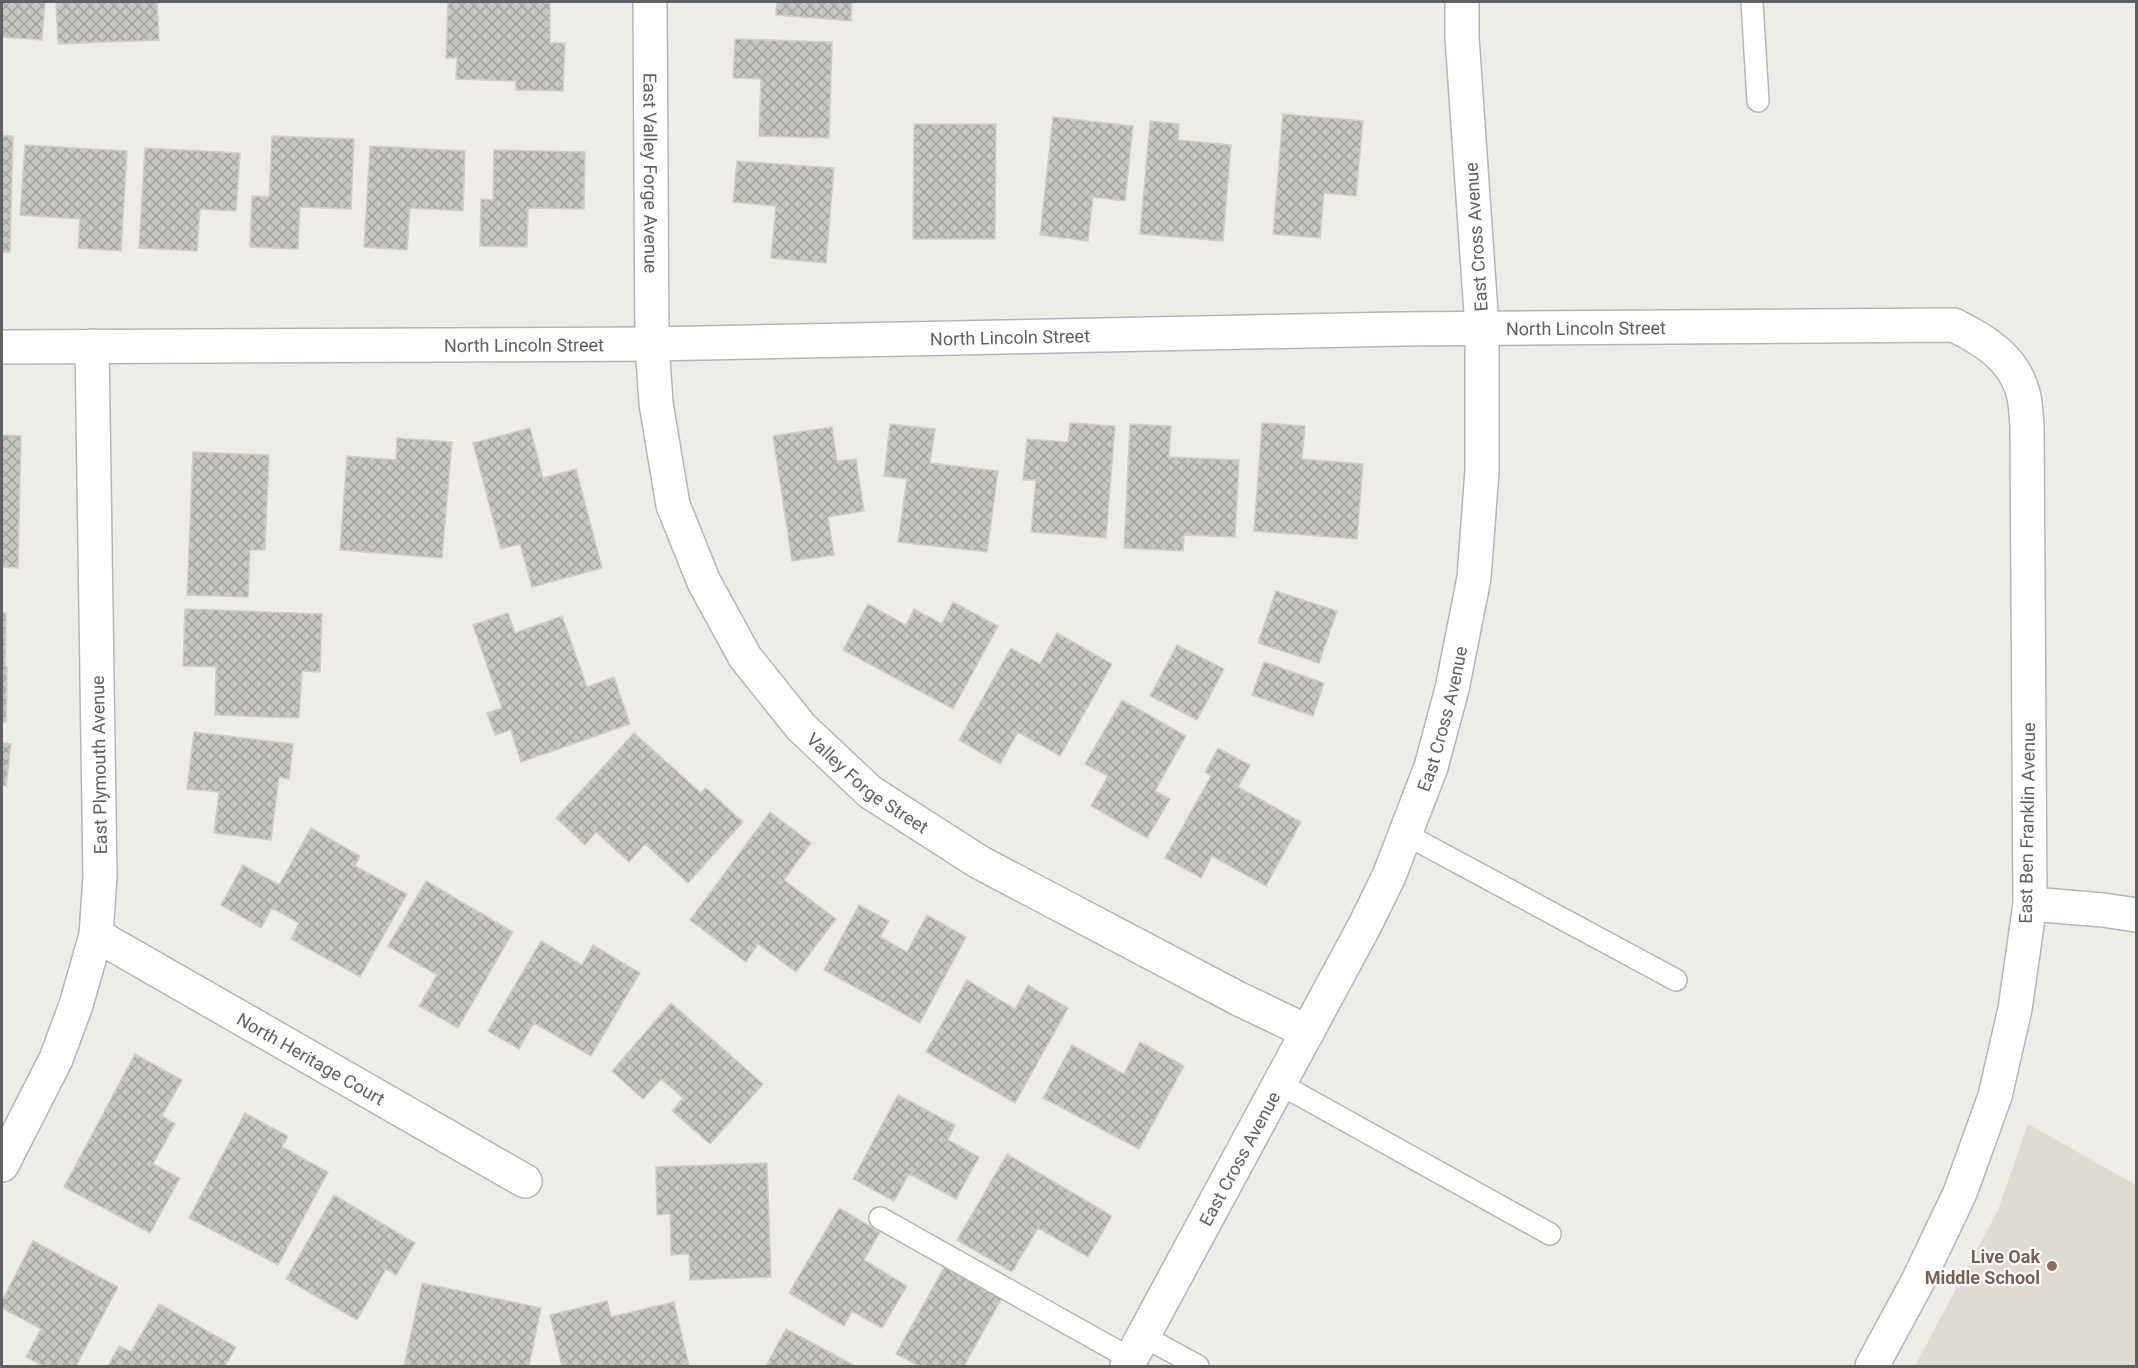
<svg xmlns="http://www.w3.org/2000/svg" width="2138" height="1368" viewBox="0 0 2138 1368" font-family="Roboto,sans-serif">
<defs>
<pattern id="building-cross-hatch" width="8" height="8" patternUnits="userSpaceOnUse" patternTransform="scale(1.5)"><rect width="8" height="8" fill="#c6c6c1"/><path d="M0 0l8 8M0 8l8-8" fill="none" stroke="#a4a4a0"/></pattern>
</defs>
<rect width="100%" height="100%" fill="#eeece6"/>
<path fill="#dedbd5" d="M2028 1124 2136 1185V1366H1915L1998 1210Z"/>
<path fill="url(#building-cross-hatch)" stroke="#d2cec5" stroke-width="1.5" d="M2 2H45L42 40 2 37Z
M56 2H157L159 40 58 44Z
M448 2H550V43H565L563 91 516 90V81L456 79 457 58H446Z
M777 2H852L851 21 776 15Z
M735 39 832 42 829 138 759 136 761 79 733 78Z
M1283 114 1363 121 1356 196 1324 193 1320 238 1273 234Z
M1053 117 1133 126 1125 201 1093 197 1088 241 1040 235Z
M1150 121 1179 124 1178 140 1231 145 1223 241 1140 234Z
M914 124H996L995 239H913Z
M2 136H13L10 252H2Z
M272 136 354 139 351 209 300 207 298 249 250 247 252 196 269 197Z
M25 145 127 151 121 251 78 248 80 219 20 215Z
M370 146 465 151 463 211 410 208 407 250 364 247Z
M145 148 240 153 236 211 200 209 197 251 139 248Z
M494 150 585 152 584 209 528 208 527 247 480 246 481 199 493 200Z
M737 161 834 168 826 263 771 258 776 206 733 202Z
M1070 423 1115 426 1106 538 1031 532 1036 480H1023L1027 439 1068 442Z
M1262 423 1305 426 1302 459 1363 464 1357 539 1254 531Z
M890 424 935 429 930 463 998 471 987 552 898 542 907 479 884 476Z
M1130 424 1171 426 1169 457 1239 460 1235 537 1184 535 1183 551 1124 548Z
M832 427 837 461 856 459 864 511 828 517 834 555 792 561 773 436Z
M530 428 543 478 576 469 602 568 532 587 520 544 501 549 473 443Z
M2 435 21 436 18 568 2 567Z
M397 438 452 442 442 558 340 550 347 456 396 460Z
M193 452 269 455 265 550H250L248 597 187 595Z
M1276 591 1337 611 1319 663 1258 643Z
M953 602 998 626 953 709 843 650 868 604 906 625 914 609 942 624Z
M185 609 322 614 320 672 302 671 299 718 215 715 216 667 183 666Z
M2 612 6 613 5 666 7 667 6 722H2Z
M508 613 515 633 562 616 587 687 614 677 630 724 521 762 511 730 495 735 487 713 502 708 473 625Z
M1057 633 1112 664 1060 756 1018 732 1000 764 959 740 1011 648 1040 664Z
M1177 645 1224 669 1197 720 1150 696Z
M1264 662 1324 683 1313 716 1252 695Z
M1122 700 1186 736 1155 791 1170 799 1147 838 1091 806 1108 776 1085 764Z
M194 732 293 744 289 779 279 777 271 840 214 833 219 792 187 789Z
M634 733 701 793 706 788 743 822 688 883 645 844 629 862 596 832 585 845 556 818Z
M2 743 11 744 6 786 2 785Z
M1218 748 1250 765 1238 787 1301 822 1266 886 1212 856 1201 878 1165 858 1211 776 1205 772Z
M770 812 811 843 784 880 836 919 796 972 758 944 746 962 690 920Z
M311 828 360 856 355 866 407 894 360 977 291 939 299 923 272 908 261 928 221 905 243 865 279 885Z
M426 881 513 932 458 1028 419 1006 437 975 388 946Z
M859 905 889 921 880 937 907 952 927 915 966 937 920 1023 824 970Z
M541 941 582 965 593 945 640 973 591 1056 534 1023 519 1049 488 1031Z
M967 980 1015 1009 1028 985 1068 1008 1015 1103 926 1052Z
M671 1003 763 1084 710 1144 672 1111 683 1098 661 1079 643 1099 612 1071Z
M1140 1042 1184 1066 1139 1149 1043 1098 1072 1045 1124 1074Z
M135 1054 182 1080 162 1116 175 1124 153 1164 180 1178 150 1233 64 1187Z
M898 1095 955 1125 948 1140 979 1157 956 1199 909 1174 894 1201 853 1179Z
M245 1113 288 1136 282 1147 328 1172 278 1265 189 1218Z
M1007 1154 1112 1216 1088 1257 1038 1228 1012 1272 957 1240Z
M767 1163 771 1277 690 1280 689 1254 671 1255 670 1214 657 1215 656 1167Z
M334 1195 415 1243 396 1275 386 1269 357 1320 286 1279Z
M839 1208 880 1232 864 1260 907 1286 882 1328 852 1311 844 1326 789 1293Z
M33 1241 118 1287 76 1366H43L26 1357 41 1329 2 1308V1301Z
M945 1266 1002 1298 964 1366H919L896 1354Z
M422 1283 541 1308 529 1366H404Z
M607 1301 611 1317 674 1302 689 1366H562L550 1315Z
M159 1304 236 1347 225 1366H108L119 1346 131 1352Z
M786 1329 855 1366H766Z"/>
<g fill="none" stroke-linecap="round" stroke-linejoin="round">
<g stroke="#b3b6b9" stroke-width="24">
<path id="lane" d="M1752 2 1758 101
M1405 834 1676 980
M1280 1084 1550 1234
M880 1218 1131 1359
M1143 1336 1198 1366"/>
</g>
<g stroke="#b3b6b9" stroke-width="36">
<g id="street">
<path id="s1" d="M650 2 652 344 656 403 673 505 704 582 745 657 801 727 870 792 979 862 1239 999 1308 1032"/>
<path id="s2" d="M2 347 652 344 1401 329 1954 325C1984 340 2014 358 2023 393 2026 403 2026 416 2027 426L2030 904 2015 1009 1995 1096 1960 1193 1918 1281 1872 1366"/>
<path d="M2030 904 2103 910 2136 915"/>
<path id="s3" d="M96 935 525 1181"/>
<path d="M2 1165 56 1059 76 1005 96 935 100 876 92 346"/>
</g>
</g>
<g stroke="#b2b5b9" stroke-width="36">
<g id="secondary">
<path id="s4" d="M1127 1366 1365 925 1389 876 1431 767 1452 689 1474 578 1482 471V328L1462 37V2"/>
</g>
</g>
<use href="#lane" stroke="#fff" stroke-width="21"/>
<use href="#street" stroke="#fff" stroke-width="33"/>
<use href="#secondary" stroke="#fff" stroke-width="33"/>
</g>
<circle fill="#8d6e63" stroke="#fff" stroke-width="2" cx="2052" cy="1266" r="6"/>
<g text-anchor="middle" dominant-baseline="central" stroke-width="4.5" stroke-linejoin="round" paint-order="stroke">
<g font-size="18" fill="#5e6164" stroke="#fff">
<text stroke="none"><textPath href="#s1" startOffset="171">East Valley Forge Avenue</textPath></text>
<text transform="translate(1476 237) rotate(-94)">East Cross Avenue</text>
<text stroke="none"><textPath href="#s2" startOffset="1584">North Lincoln Street</textPath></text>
<text stroke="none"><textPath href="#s2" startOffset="1008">North Lincoln Street</textPath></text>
<text stroke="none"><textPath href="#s2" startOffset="522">North Lincoln Street</textPath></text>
<text stroke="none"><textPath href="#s4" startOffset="722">East Cross Avenue</textPath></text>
<text transform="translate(99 765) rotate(-91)">East Plymouth Avenue</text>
<text stroke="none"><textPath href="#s1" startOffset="850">Valley Forge Street</textPath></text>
<text transform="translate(2027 823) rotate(-89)">East Ben Franklin Avenue</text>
<text stroke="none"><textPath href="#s3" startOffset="248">North Heritage Court</textPath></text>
<text stroke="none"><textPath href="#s4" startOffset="236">East Cross Avenue</textPath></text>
</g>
<g font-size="18" font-weight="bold" fill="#785e54" stroke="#fff" text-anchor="end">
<text x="2040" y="1256">Live Oak<tspan x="2040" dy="21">Middle School</tspan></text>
</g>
</g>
<rect width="2138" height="1368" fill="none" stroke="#5e6164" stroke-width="6"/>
</svg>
